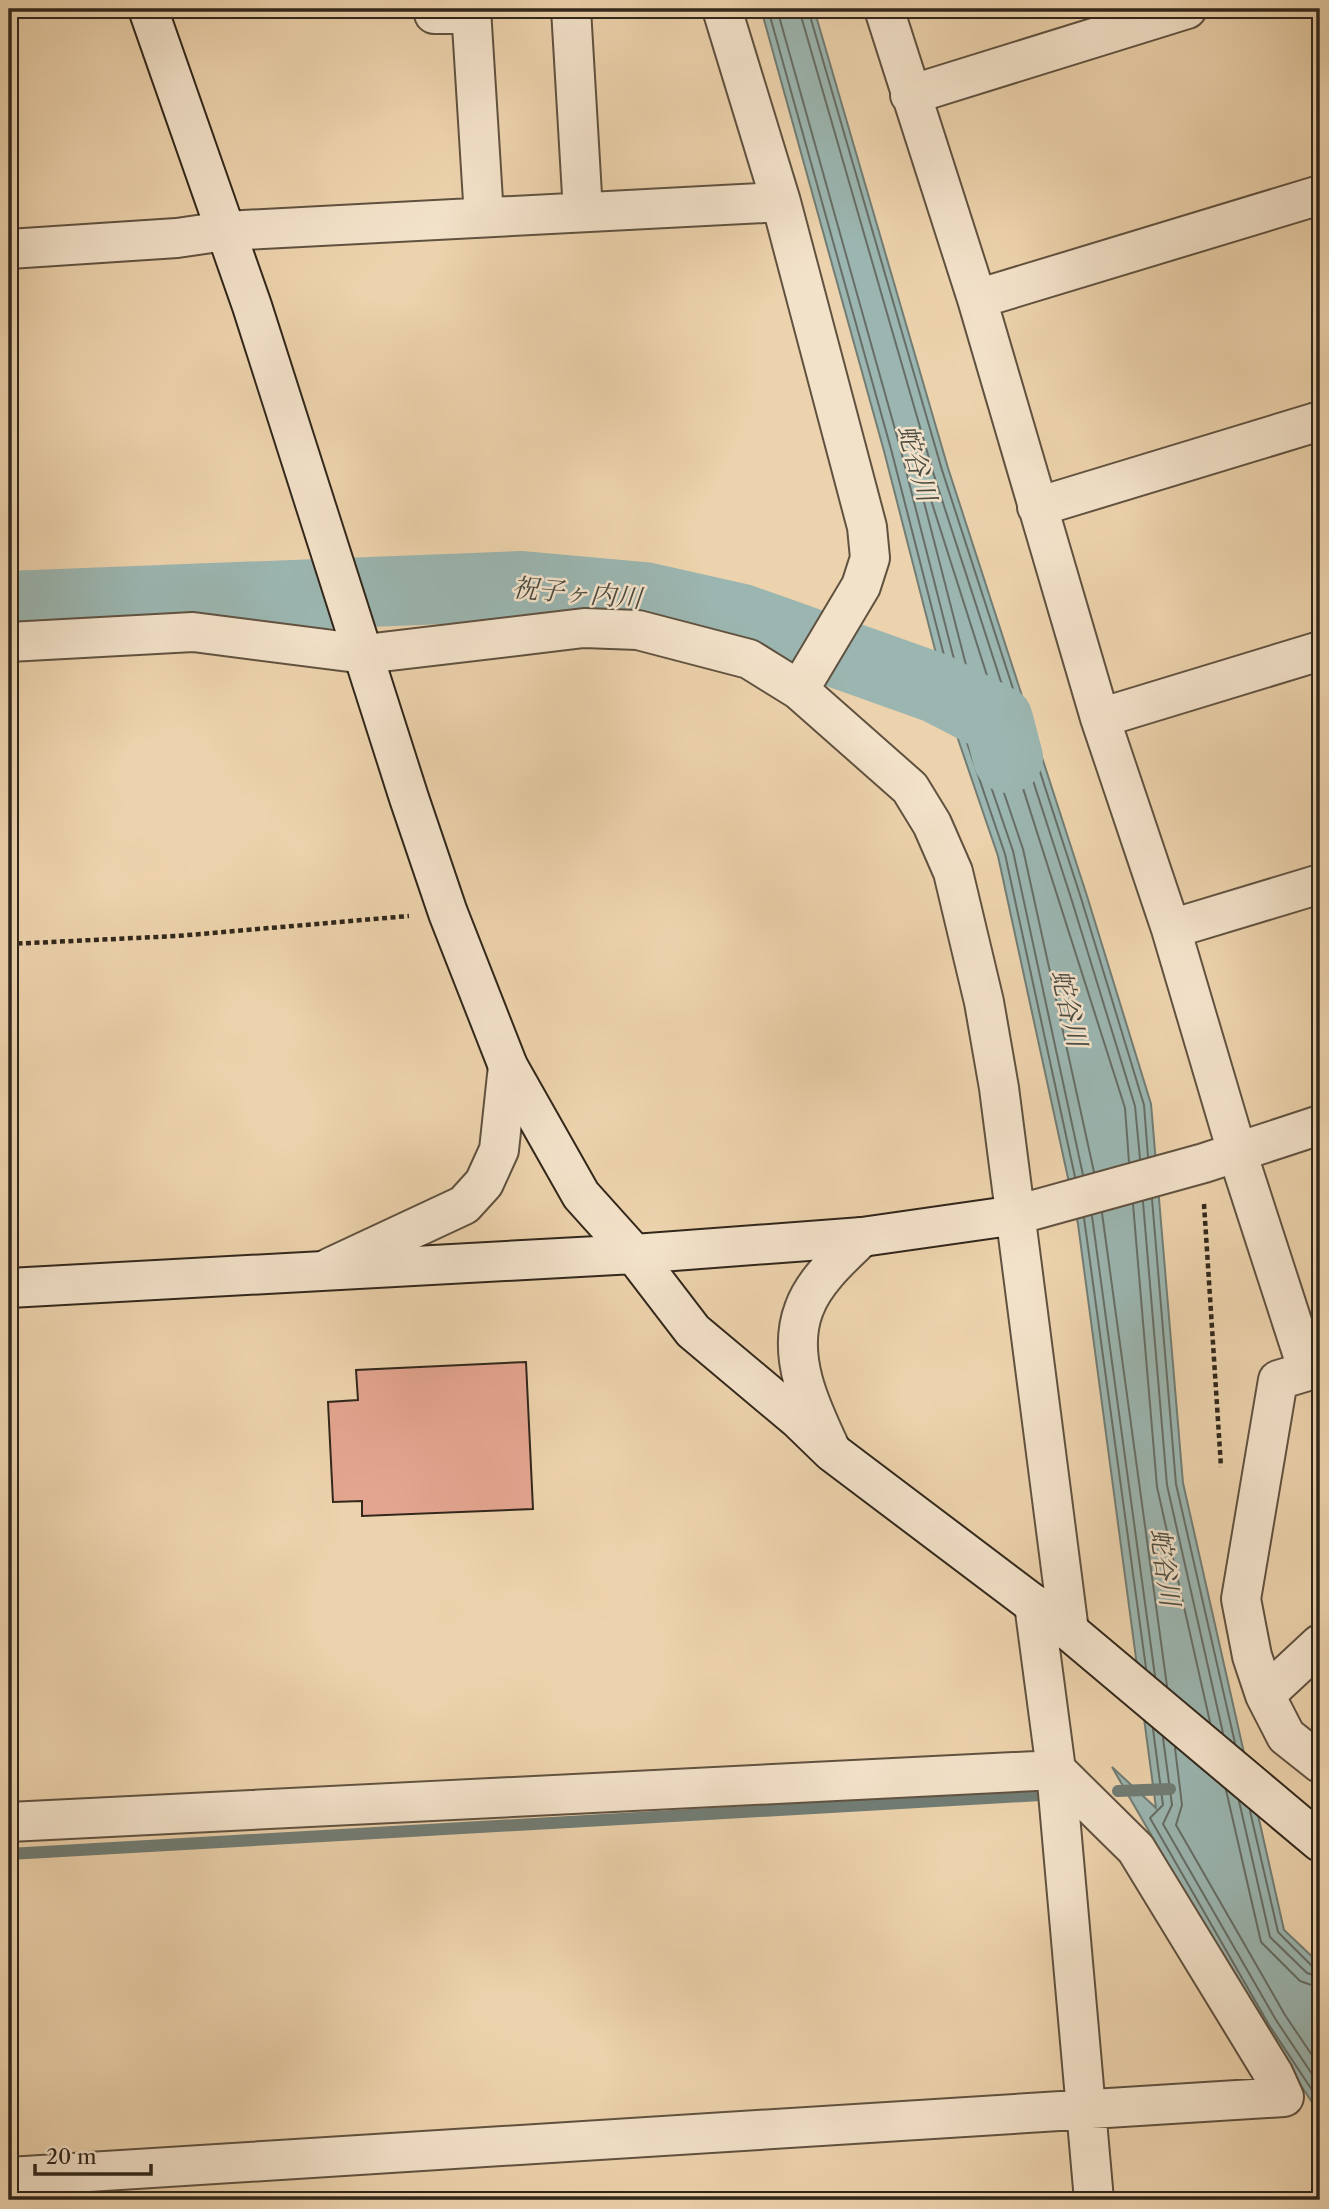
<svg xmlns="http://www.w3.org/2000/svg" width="1329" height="2209" viewBox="0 0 1329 2209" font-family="'Libre Caslon Text','Noto Serif JP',serif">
<rect width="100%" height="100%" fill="#edd3ad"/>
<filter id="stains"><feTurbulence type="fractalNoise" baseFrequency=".00286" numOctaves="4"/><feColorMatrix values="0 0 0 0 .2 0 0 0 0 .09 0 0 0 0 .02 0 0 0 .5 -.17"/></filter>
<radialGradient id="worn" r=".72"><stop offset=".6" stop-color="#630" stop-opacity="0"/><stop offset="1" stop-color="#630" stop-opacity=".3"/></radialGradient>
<path fill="#9bb6b1" stroke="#717d75" stroke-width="2" d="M761 9H814L948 468 1087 896 1151 1104 1183 1483 1284 1930 1320 1964V2114L1263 2029 1112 1767 1156 1808 1078 1224 998 856 958 739 884 451Z"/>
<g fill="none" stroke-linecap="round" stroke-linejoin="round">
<path stroke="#666e66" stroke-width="2" d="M768 9 891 449 965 737 1005 854 1075 1177
M777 9 900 447 973 734 1013 851 1083 1175
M799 9 933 472 1072 901 1135 1106 1140 1159
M808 9 942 470 1081 898 1144 1105 1148 1157
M1094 1172 1023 849 983 731 924 502 927 497 931 500 1125 1108 1129 1162
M1152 1199 1176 1484 1235 1743
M1143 1202 1167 1485 1223 1733
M1133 1204 1157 1487 1210 1722
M1102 1213 1167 1686
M1092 1216 1155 1676
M1084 1218 1146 1668
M1153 1729 1163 1805 1150 1818 1269 2025 1320 2102
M1163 1738 1172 1805 1163 1824 1276 2020 1320 2086
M1175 1748 1182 1805 1176 1825 1285 2015 1320 2067
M1226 1790 1261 1942 1300 1981 1320 1988
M1239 1801 1270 1937 1307 1973 1320 1977
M1250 1811 1278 1932 1313 1967 1320 1968"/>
<path stroke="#717d75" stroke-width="12" d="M1118 1791 1170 1789
M9 1854 1040 1795"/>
<path stroke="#9bb6b1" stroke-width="70" d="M9 606 522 586 644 597 742 619 779 632 936 688 998 720 1008 758"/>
</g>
<path fill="#e4a590" stroke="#31271b" stroke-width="2" d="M526 1362 533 1509 362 1516V1501L333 1502 328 1402 358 1400 356 1370Z"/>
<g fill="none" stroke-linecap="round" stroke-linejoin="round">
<g stroke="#605240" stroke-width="42">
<path id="street" d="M471 9 484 217
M571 9 583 212
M722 9 781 202 867 527 870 558 861 586 799 690
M884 9 977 299 1100 718 1171 929 1237 1152 1308 1371 1320 1367
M434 14H471
M910 95 1187 9
M9 249 177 238 225 231 781 202
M977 299 1320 195
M1037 507 1320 421
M9 642 193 632 365 654 584 628 638 630 749 659 799 690 910 788 932 824 953 872 984 1002 999 1088 1069 1631
M1100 718 1320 651
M1171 929 1320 884
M1016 1215 1204 1163 1320 1125
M329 1268 464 1205 484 1183 499 1150 508 1066
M1308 1371 1278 1380 1241 1599 1252 1656 1265 1695 1286 1736 1320 1763
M831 1450C811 1408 786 1356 804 1309 814 1281 841 1257 862 1237
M1265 1695 1320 1644
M1056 1770 1094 2200
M9 1822 1056 1770 1034 1604
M9 2177 1284 2097 1274 2075 1136 1849 1056 1770"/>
</g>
<g stroke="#31271b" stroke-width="42">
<path id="secondary" d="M148 9 252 306 409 798 448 913 508 1066 581 1195 634 1254 693 1331 799 1420 832 1452 1069 1631 1320 1842
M9 1288 634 1254 862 1237 1016 1215"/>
</g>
<path stroke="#31271b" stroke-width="4.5" stroke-dasharray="5 3.5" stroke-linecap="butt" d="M9 944 177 936 409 916
M1204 1204 1221 1467"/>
<use href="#street" stroke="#f3e2ca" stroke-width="38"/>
<use href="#secondary" stroke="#f3e2ca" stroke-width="38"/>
</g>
<g text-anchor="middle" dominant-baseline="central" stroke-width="5" stroke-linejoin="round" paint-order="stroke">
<g font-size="26" font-style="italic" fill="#4c4b40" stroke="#f3e2ca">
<text transform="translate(917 463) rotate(74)">蛇谷川</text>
<text transform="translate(577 593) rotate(5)">祝子ヶ内川</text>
<text transform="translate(1069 1008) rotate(77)">蛇谷川</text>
<text transform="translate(1165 1567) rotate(82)">蛇谷川</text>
</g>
</g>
<rect width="1329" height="2209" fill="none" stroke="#edd3ad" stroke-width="35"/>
<rect x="10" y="10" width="1308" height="2188" fill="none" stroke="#31271b" stroke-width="3.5"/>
<rect x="18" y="18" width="1294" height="2174" fill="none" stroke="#31271b" stroke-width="2"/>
<path d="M35 2164v10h116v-10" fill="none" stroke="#31271b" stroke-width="3.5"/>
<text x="46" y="2164" font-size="21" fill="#31271b" stroke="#f3e2ca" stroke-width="5" paint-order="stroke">20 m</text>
<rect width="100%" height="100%" filter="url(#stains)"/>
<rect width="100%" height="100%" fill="url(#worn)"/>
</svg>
